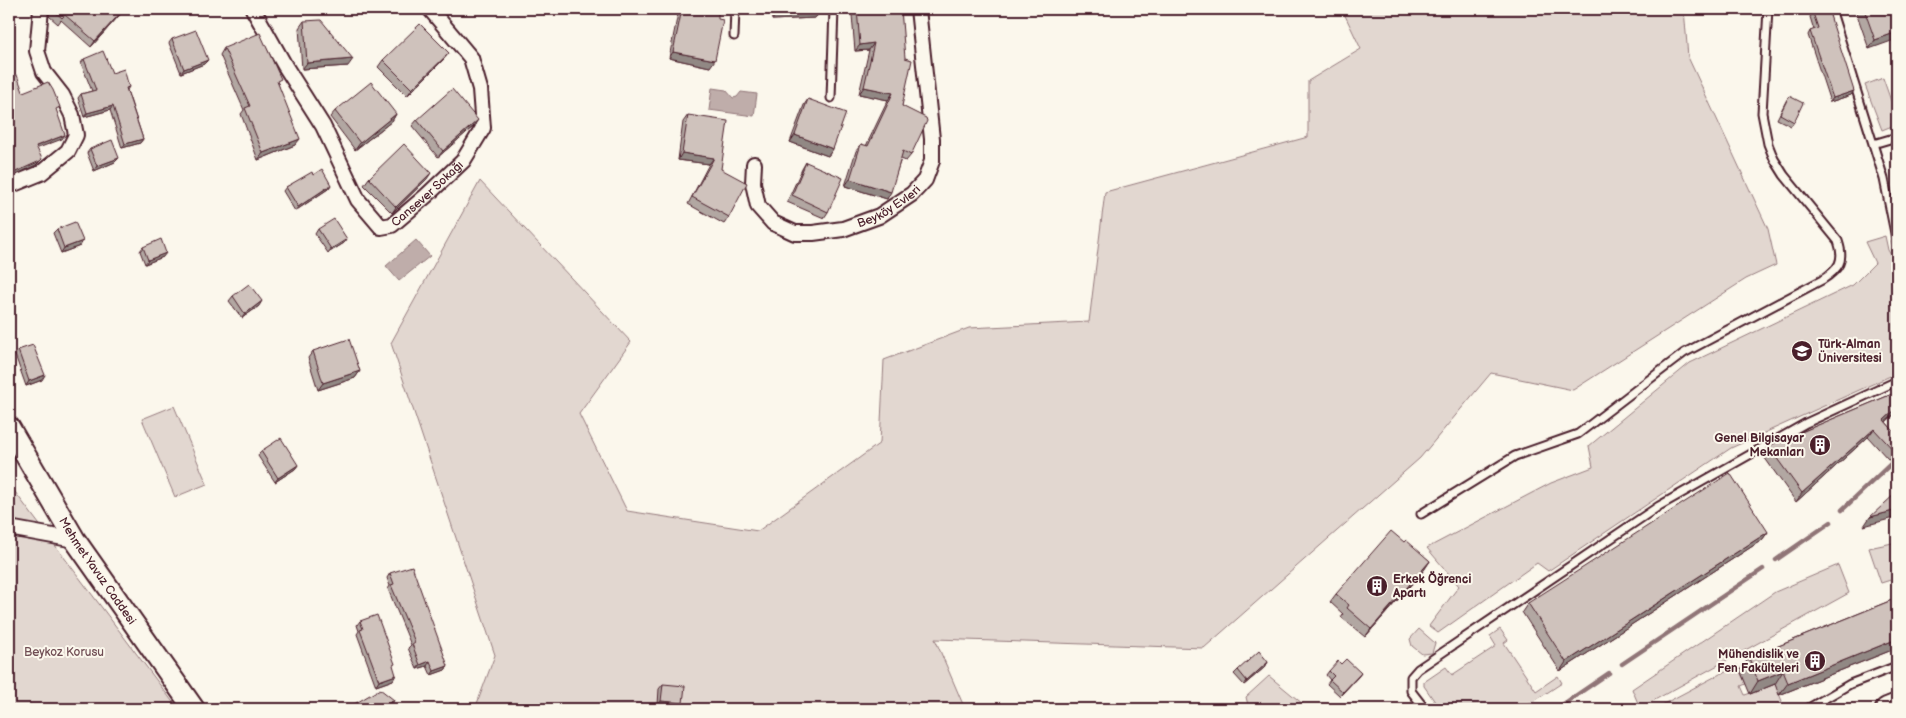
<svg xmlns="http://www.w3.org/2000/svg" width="1906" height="718" viewBox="0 0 1906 718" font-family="'Balsamiq Sans',sans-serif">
<rect width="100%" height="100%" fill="#fbf7ec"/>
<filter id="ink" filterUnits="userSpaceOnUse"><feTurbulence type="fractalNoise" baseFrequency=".02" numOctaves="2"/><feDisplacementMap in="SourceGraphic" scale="10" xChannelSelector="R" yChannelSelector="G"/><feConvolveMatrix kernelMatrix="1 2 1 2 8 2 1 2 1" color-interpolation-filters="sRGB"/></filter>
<g filter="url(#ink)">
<path fill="#e2d7d0" stroke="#967b7e" d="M1342 9H1684L1688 57 1768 229 1776 265 1746 279 1573 390 1491 373 1420 458 1204 648 935 639 965 709H475L495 655 391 343 480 181 631 342 579 414 627 511 758 531 880 443 884 360 969 328 1089 322 1105 192 1308 137V81L1361 49Z
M1883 78 1897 118V124L1882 130 1865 85Z
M1885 236 1888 250 1897 266V373L1731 448 1548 571 1537 563 1438 633 1429 626 1459 586 1427 548 1551 483 1593 467 1589 446 1690 363 1853 285 1875 263 1865 242Z
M174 406 207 484 175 497 142 419Z
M9 484 178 709H9Z
M1897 542V578L1881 583 1869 548Z
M1838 565 1849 593 1640 708 1632 689 1775 592Z
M1419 629 1435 643 1432 653 1422 654 1412 646 1410 639Z
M1500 629 1508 640 1504 643 1536 691 1558 676 1562 683 1522 709H1440L1424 686V682L1446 667 1452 675 1496 646 1490 636Z
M1737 665 1746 684 1741 686 1745 695 1775 684 1782 701 1774 709H1654Z
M1269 676 1303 704 1301 709H1249L1246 697Z"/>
<path fill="#bfadaa" stroke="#907477" d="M712 88 726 90 733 98 737 97 741 92 757 94 754 116 709 110Z
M416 240 430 256 399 281 386 266Z"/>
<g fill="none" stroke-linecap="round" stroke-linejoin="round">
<path stroke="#907477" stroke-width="4.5" d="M1842 510 1897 458
M1776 560 1831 522
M1622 664 1763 569
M1556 709 1609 673"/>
<g stroke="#4a1f2b" stroke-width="11">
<path id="lane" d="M1831 9 1884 179 1897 243
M734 36 735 9
M831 98 834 9
M1873 144 1897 137
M1421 514 1515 456 1578 434 1684 353 1822 280C1839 269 1845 261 1838 241L1784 175 1774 159 1768 144 1762 113 1768 9
M1425 709 1411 691V677L1418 669 1659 506 1806 423 1897 381
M1807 709 1850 684 1897 666"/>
</g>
<g stroke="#4a1f2b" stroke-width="18">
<g id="street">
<path id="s1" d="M253 9 285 66 323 126 358 200 381 227 392 225 426 196 463 161 483 128 480 89 471 58 430 9"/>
<path id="s2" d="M754 164 753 183 758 206 773 223 795 233H813L843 229 879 216 912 194 925 180 932 161V139L918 9"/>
<path d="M9 186 41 173 68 151 76 135 72 115 62 95 44 72 37 51 41 9"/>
<path d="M9 528 75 540"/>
</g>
</g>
<g stroke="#4a1f2b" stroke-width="24">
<g id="secondary">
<path id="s3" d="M9 427 75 540 194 709"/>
</g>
</g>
<g stroke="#4a1f2b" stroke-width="26">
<path id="primary" d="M1887 709 1897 705"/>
</g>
<use href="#lane" stroke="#fbf7ec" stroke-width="7"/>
<use href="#street" stroke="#fbf7ec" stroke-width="14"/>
<use href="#secondary" stroke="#fbf7ec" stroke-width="20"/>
<use href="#primary" stroke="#fbf7ec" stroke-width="22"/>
</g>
<path fill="#b2a7a2" stroke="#4a1f2b" d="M51 9H125L91 47 61 20 58 24 49 16 50 11Z
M670 9H718L710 67 669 58 678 13H670Z
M771 9H820V12L815 18 772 20Z
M856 9H901L902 106 911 155 906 161 901 159 887 199 845 186 856 151 861 144 866 146 888 100 859 94 869 50 855 51 852 15Z
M1811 9H1828L1851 95 1830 102 1808 35 1810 31 1814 30 1810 17 1812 13Z
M1855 9H1897L1869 49Z
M304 21 348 66 302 69 299 28Z
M172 39 204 64 181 73 169 43Z
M224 48 278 83 295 145 258 160 241 114 244 110 220 55Z
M84 59 112 73 129 87 127 90 143 139 140 143 122 148 110 110 84 117 78 98 81 94 92 91 81 63Z
M444 59 407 96 378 67 383 60Z
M1789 96 1794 122 1791 126 1777 119 1786 101Z
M808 99 833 149 828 156 790 142 804 105Z
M335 111 396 114 392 121 355 150 330 117Z
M688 115 721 169 729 217 724 224 688 204 709 164 678 160 683 122Z
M417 120 474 126 438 157 412 126Z
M90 149 115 162 94 171 87 153Z
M806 162 828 212 824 218 787 202 802 169Z
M313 175 331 185 328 189 295 211 283 191 286 187Z
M369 178 427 179 392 213 364 185Z
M57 229 80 246 61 253 53 233Z
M318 229 347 239 344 243 328 253 315 234Z
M143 247 163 257 145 264 140 251Z
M233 296 259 306 242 318 229 301Z
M18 350 42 380 26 386 15 355Z
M313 351 360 371 355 378 318 390 308 358Z
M1897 392V412L1886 422 1897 435V469L1868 437 1796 502 1762 454 1768 446Z
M261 451 298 465 295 469 275 482 258 456Z
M1768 532 1762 540 1560 671 1522 612 1528 603Z
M1404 542 1430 561 1424 570 1365 637 1341 617 1343 614 1330 602 1336 594Z
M390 573 448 666 445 670 431 675 427 666 417 669 408 648 411 645 388 589 390 586 387 578Z
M1897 598V648L1779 695 1775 684 1750 694 1740 670 1749 658Z
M360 621 393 667V680L376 686 357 634 359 631 357 625Z
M1268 662 1265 667 1244 685 1234 674 1238 670Z
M1341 664 1361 673 1340 696 1327 684 1330 680 1326 675 1329 671Z
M663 684 680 707 658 705 659 689Z"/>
<path fill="#918884" stroke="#4a1f2b" d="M124 9H125L91 47 95 41Z
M268 9H310L308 13 266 11Z
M346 9H354L344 12Z
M673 9H681L678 13H670Z
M820 12 815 18 772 20 776 14Z
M1897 32V39L1869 49 1875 40Z
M874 43 869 50 855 51 860 45Z
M673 52 715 60 710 67 669 58Z
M449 53 444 59 407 96 412 89Z
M353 59 348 66 302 69 307 63Z
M208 60 204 64 181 73 184 69Z
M864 87 893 93 888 100 859 94Z
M1854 91 1851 95 1830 102 1833 98Z
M113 106 110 110 84 117 87 113Z
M396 114 392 121 355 150 360 143Z
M478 120 474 126 438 157 443 151Z
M65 135 62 139 33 150 36 146Z
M795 135 833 149 828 156 790 142Z
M143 139 140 143 122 148 125 144Z
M300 139 295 145 258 160 263 153Z
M682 153 714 158 709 164 678 160Z
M119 158 115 162 94 171 97 166Z
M42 159 36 165 9 178V175Z
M431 173 427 179 392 213 396 207Z
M850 179 891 192 887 199 845 186Z
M331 185 328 189 295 211 298 207Z
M347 239 344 243 328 253 331 249Z
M83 241 80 246 61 253 64 248Z
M166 253 163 257 145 264 148 260Z
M262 301 259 306 242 318 245 314Z
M360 371 355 378 318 390 323 383Z
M45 375 42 380 26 386 29 381Z
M1897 408V412L1878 428 1884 420Z
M1874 429 1868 437 1796 502 1802 493Z
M298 465 295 469 275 482 278 478Z
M1897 510V517L1864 526 1870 517Z
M1768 532 1762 540 1560 671 1566 662Z
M1430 561 1424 570 1365 637 1371 629Z
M1897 639V648L1779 695 1788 683Z
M430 661 427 666 417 669 420 665Z
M1268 662 1265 667 1244 685 1247 681Z
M448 666 445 670 431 675 434 671Z
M1783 671 1775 684 1750 694 1758 681Z
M1361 673 1358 677 1340 696 1343 692Z
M396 675 393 680 376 686 379 681Z
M394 700 392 705 384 709H380Z
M661 701 683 703 680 707 658 705Z"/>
<path fill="#cfc2bc" stroke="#4a1f2b" d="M53 9H124L95 41 65 15 62 18 53 10Z
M682 9H718V19L723 20 715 60 673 52Z
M776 9H820V12L776 14Z
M857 9H901L905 58 912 60 902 106 926 118 927 121 911 155 903 151 891 192 850 179 861 144 868 146 893 93 864 87 874 43 860 45Z
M1815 9H1828L1854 91 1833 98 1810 31 1818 28 1813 13 1816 12Z
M1864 9H1897V32L1875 40Z
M321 20 353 59 307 63 304 21Z
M420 24 449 53 412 89 383 60Z
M196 30 208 60 184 69 172 39Z
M260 33 281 79 277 81 300 139 263 153 245 108 250 106 224 48Z
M103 51 112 73 124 69 129 87 126 88 143 139 125 144 113 106 87 113 81 94 96 90 84 59Z
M17 75 23 92 48 82 53 90 60 107 56 109 65 135 36 146 42 159 40 161 9 175V78Z
M371 82 396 114 360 143 335 111Z
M452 89 478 120 443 151 417 120Z
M1789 96 1803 103 1794 122 1780 114Z
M808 99 846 113 833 149 795 135Z
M688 115 728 121 721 169 747 183 729 217 692 197 714 158 682 153Z
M112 140 119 158 97 166 90 149Z
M404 144 431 173 396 207 369 178Z
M806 162 843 178 828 212 792 195Z
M322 169 331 185 298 207 286 187 312 172 313 175Z
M334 219 347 239 331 249 318 229Z
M75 222 83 241 64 248 57 229Z
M161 239 166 253 148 260 143 247Z
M249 284 262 301 245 314 233 296Z
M9 324 13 335 9 336Z
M349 339 360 371 323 383 313 351Z
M33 345 45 375 29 381 18 350Z
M1897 392V408L1884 420 1897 435V454L1874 429 1802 493 1768 446Z
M281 438 298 465 278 478 261 451Z
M1730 473 1768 532 1566 662 1528 603Z
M1897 492V510L1870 517Z
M1391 531 1404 542 1406 540 1430 561 1371 629 1347 608 1349 605 1336 594Z
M412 566 448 666 434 671 430 661 420 665 412 644 415 642 391 585 394 584 390 573Z
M1897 598V639L1788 683 1783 671 1758 681 1749 658Z
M377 615 395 664 393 665 396 675 379 681 360 630 363 629 360 621Z
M1259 651 1268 662 1247 681 1238 670Z
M1346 659 1361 673 1343 692 1330 680 1334 676 1329 671 1338 661 1341 664Z
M663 684 685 686 683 703 661 701Z
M380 689 394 700 380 709H346Z"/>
</g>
<defs>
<g id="university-disc" transform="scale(1.125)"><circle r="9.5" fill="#4a1f2b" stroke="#fbf7ec"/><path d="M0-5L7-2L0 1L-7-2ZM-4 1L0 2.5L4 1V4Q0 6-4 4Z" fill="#fff"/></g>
<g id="building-disc" transform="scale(1.125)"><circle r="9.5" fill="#4a1f2b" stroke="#fbf7ec"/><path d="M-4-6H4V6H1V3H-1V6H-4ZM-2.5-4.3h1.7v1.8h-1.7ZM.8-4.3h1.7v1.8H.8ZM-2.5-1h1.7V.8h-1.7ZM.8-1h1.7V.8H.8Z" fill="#fff"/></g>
</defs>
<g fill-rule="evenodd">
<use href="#university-disc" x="1802" y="351"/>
<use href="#building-disc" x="1820" y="445"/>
<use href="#building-disc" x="1377" y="586"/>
<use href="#building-disc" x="1815" y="661"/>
</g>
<g text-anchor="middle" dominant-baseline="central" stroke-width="4" stroke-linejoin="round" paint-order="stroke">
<g font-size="12" fill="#4a1f2b" stroke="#fbf7ec">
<text stroke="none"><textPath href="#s1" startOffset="312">Cansever Sokağı</textPath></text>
<text stroke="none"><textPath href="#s2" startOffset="189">Beyköy Evleri</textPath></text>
<text stroke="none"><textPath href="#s3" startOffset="169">Mehmet Yavuz Caddesi</textPath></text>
</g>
<g font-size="12" font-weight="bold" fill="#4a1f2b" stroke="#fbf7ec" text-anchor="start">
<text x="1818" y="344">Türk-Alman<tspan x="1818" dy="14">Üniversitesi</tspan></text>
<text x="1804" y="438" text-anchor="end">Genel Bilgisayar<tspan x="1804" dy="14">Mekanları</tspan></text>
<text x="1393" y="579">Erkek Öğrenci<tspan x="1393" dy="14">Apartı</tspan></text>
<text x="1799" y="654" text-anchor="end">Mühendislik ve<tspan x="1799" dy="14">Fen Fakülteleri</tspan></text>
</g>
<g font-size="12" fill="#704d54" stroke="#fbf7ec">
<text x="64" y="652">Beykoz Korusu</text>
</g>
</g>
<rect width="1906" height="718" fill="none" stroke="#fbf7ec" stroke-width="30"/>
<rect x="15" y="15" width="1876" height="688" fill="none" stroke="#4a1f2b" stroke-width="2" filter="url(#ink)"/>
</svg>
